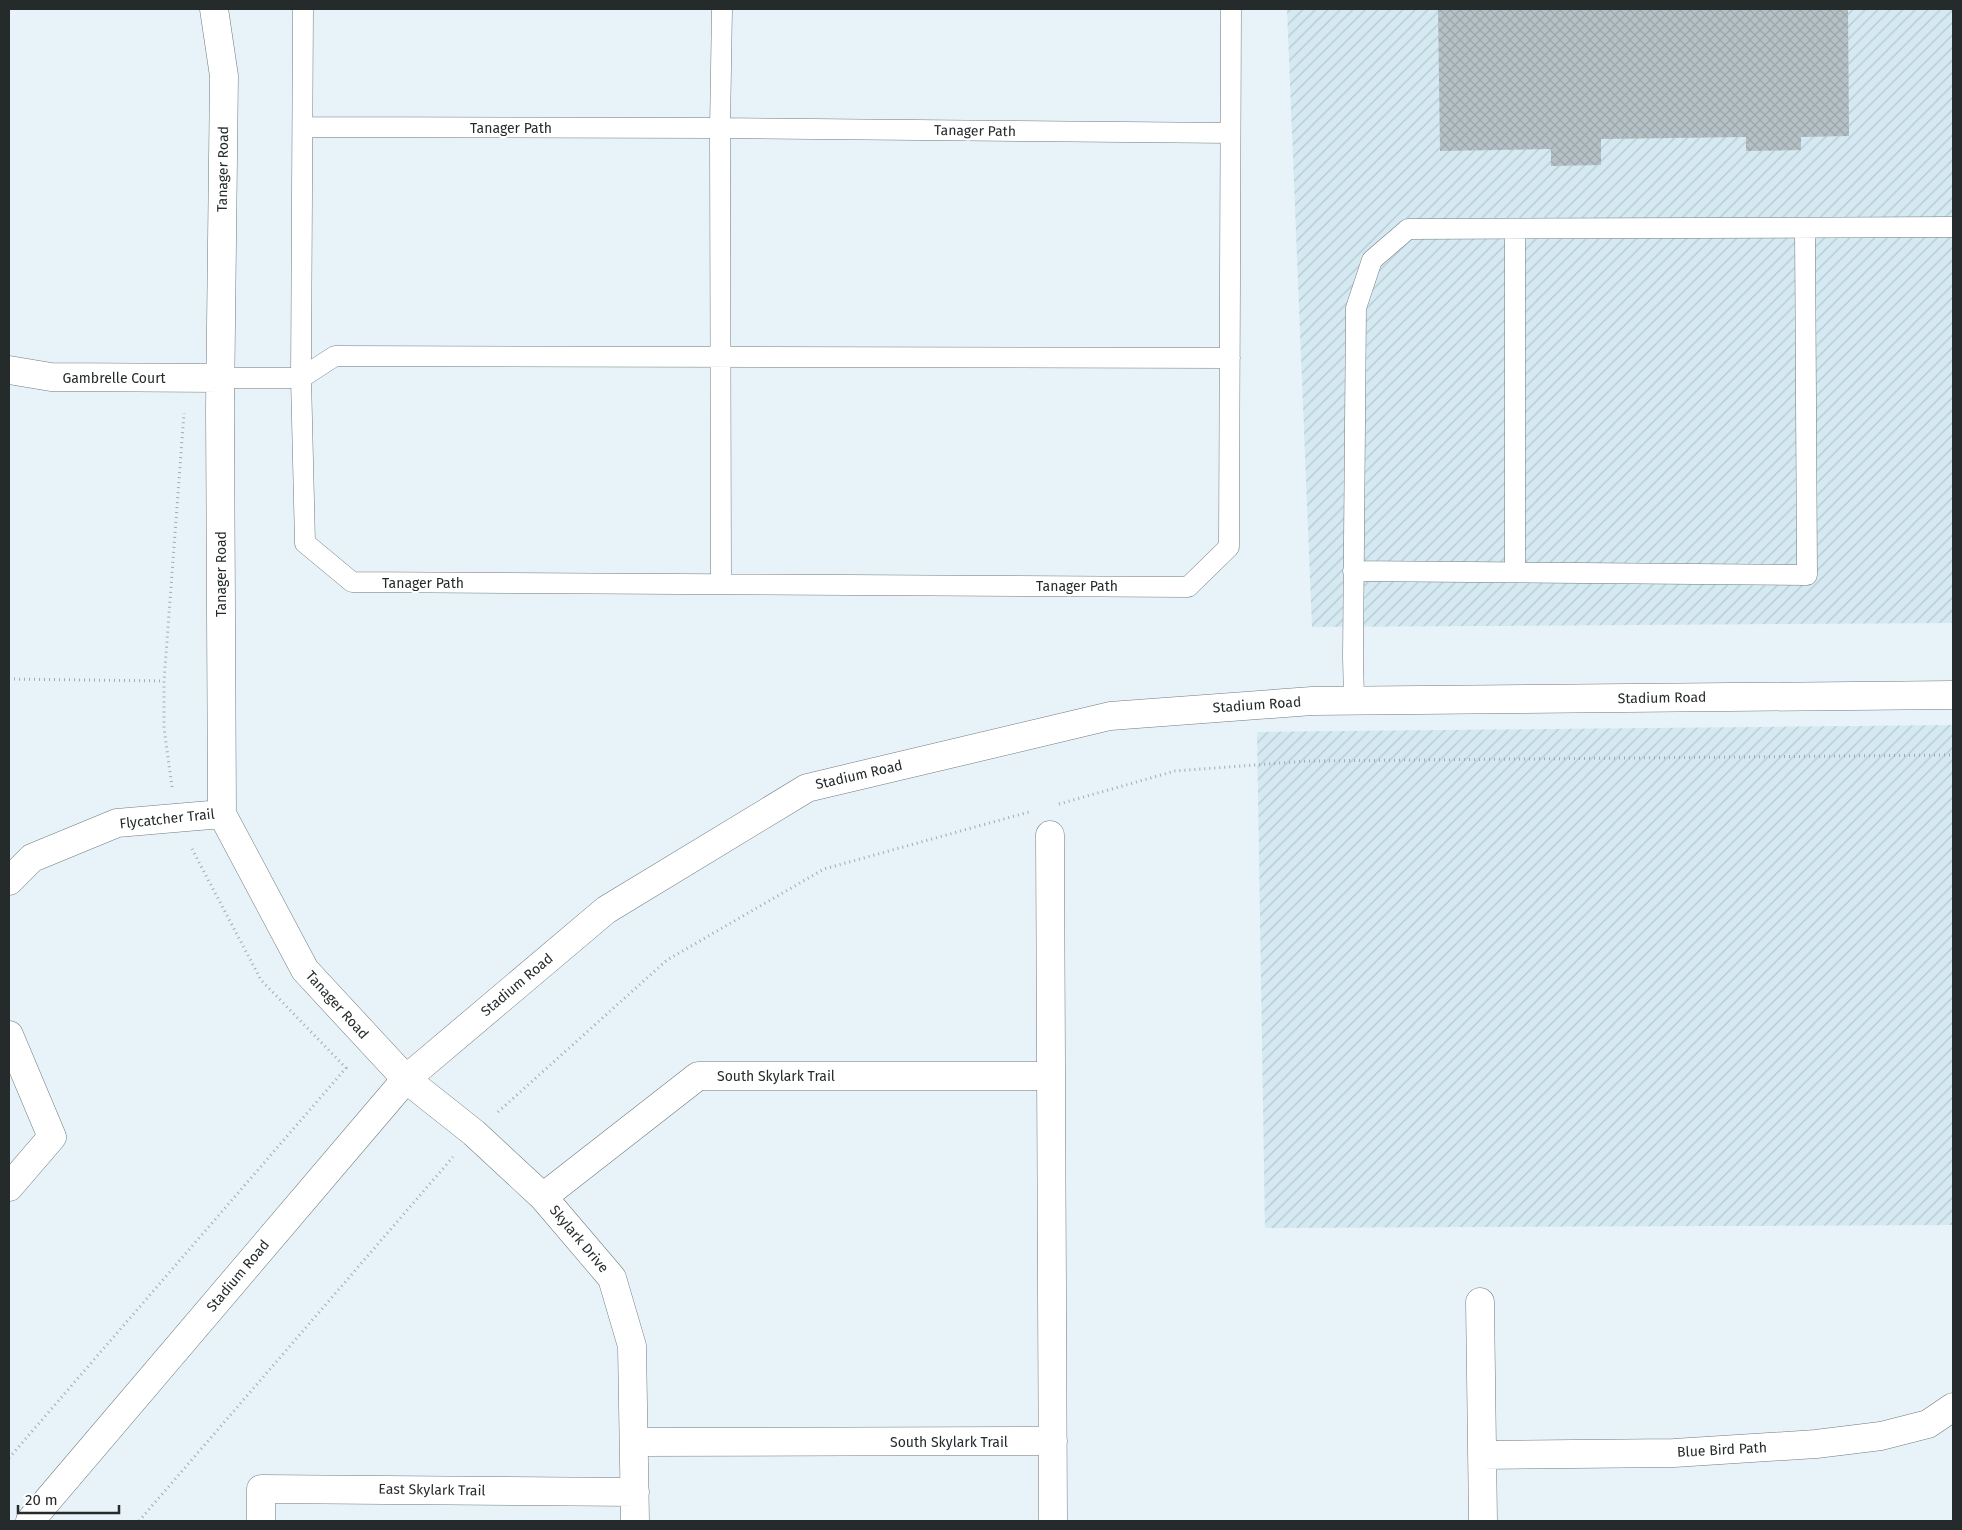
<svg xmlns="http://www.w3.org/2000/svg" width="1962" height="1530" viewBox="0 0 1962 1530" font-family="'Fira Sans',sans-serif">
<defs>
<pattern id="industrial-furrows" width="10" height="10" patternUnits="userSpaceOnUse" patternTransform="scale(1.25)"><rect width="10" height="10" fill="#d4e9f1"/><path d="M-1 1l2-2M0 10L10 0M9 11l2-2" fill="none" stroke="#b6c8cf"/></pattern>
<pattern id="building-cross-hatch" width="8" height="8" patternUnits="userSpaceOnUse" patternTransform="scale(1.25)"><rect width="8" height="8" fill="#b5c1c6"/><path d="M0 0l8 8M0 8l8-8" fill="none" stroke="#9ca6aa"/></pattern>
</defs>
<rect width="100%" height="100%" fill="#e7f3f8"/>
<path fill="url(#industrial-furrows)" d="M1287 9H1953V623L1312 627Z
M1953 725V1225L1265 1228 1257 732Z"/>
<path fill="url(#building-cross-hatch)" d="M1438 9H1848L1849 136 1801 137V150L1746 151V137L1601 139V165L1551 166V149L1440 151Z"/>
<g fill="none" stroke-linecap="round" stroke-linejoin="round">
<g stroke="#707b7f" stroke-width="21">
<path id="lane" d="M303 9 301 378 305 543 352 582 1188 587 1229 547 1231 9
M303 127 720 128 1230 133
M1515 229V572
M221 378H301L335 356 1230 358
M1353 571 1807 575 1805 228
M721 584 720 128 722 9
M1354 701 1353 657 1356 308 1372 260 1408 229 1953 227"/>
</g>
<g stroke="#707b7f" stroke-width="29">
<path id="street" d="M214 9 224 76 220 409 222 814 305 970 406 1079 474 1133 543 1197 612 1278 632 1346 635 1521
M9 370 51 377 221 378
M1050 835 1053 1521
M9 881 32 858 117 823 222 814
M9 1035 52 1137 9 1187
M543 1197 698 1076H1050
M1480 1302 1483 1521
M635 1442 1053 1441
M1482 1455 1674 1453 1816 1444 1881 1436 1928 1424 1953 1407
M261 1521V1489L635 1492"/>
</g>
<g stroke="#707b7f" stroke-width="29">
<path id="secondary" d="M30 1521 406 1079 606 910 807 788 1110 716 1312 701 1953 695"/>
</g>
<path stroke="#a1aaae" stroke-width="3" stroke-dasharray="1 4" stroke-linecap="butt" d="M9 679 164 681
M172 787 164 728V681L184 413
M1059 804 1175 771 1307 761 1953 755
M498 1112 667 960 824 869 1029 812
M9 1458 346 1068 261 980 192 849
M139 1521 453 1157"/>
<use href="#lane" stroke="#fff" stroke-width="20"/>
<use href="#street" stroke="#fff" stroke-width="28"/>
<use href="#secondary" stroke="#fff" stroke-width="28"/>
</g>
<g text-anchor="middle" dominant-baseline="central" stroke-width="4.5" stroke-linejoin="round" paint-order="stroke">
<g font-size="14" fill="#252a2b" stroke="#fff">
<text x="511" y="128">Tanager Path</text>
<text transform="translate(975 131) rotate(1)">Tanager Path</text>
<text transform="translate(223 169) rotate(-89)">Tanager Road</text>
<text x="114" y="378">Gambrelle Court</text>
<text transform="translate(221 574) rotate(-90)">Tanager Road</text>
<text x="423" y="583">Tanager Path</text>
<text x="1077" y="586">Tanager Path</text>
<text transform="translate(1662 698) rotate(-1)">Stadium Road</text>
<text transform="translate(1257 705) rotate(-4)">Stadium Road</text>
<text transform="translate(859 775) rotate(-13)">Stadium Road</text>
<text transform="translate(167 819) rotate(-6)">Flycatcher Trail</text>
<text transform="translate(517 985) rotate(-40)">Stadium Road</text>
<text transform="translate(337 1005) rotate(48)">Tanager Road</text>
<text x="776" y="1076">South Skylark Trail</text>
<text transform="translate(579 1239) rotate(50)">Skylark Drive</text>
<text transform="translate(238 1276) rotate(-50)">Stadium Road</text>
<text x="949" y="1442">South Skylark Trail</text>
<text transform="translate(1722 1450) rotate(-3)">Blue Bird Path</text>
<text transform="translate(432 1490) rotate(1)">East Skylark Trail</text>
</g>
</g>
<rect width="1962" height="1530" fill="none" stroke="#252a2b" stroke-width="20"/>
<path d="M18 1505v8h101v-8" fill="none" stroke="#252a2b" stroke-width="2.5"/>
<text x="25" y="1505" font-size="15" fill="#252a2b" stroke="#ffffff" stroke-width="4" paint-order="stroke">20 m</text>
</svg>
